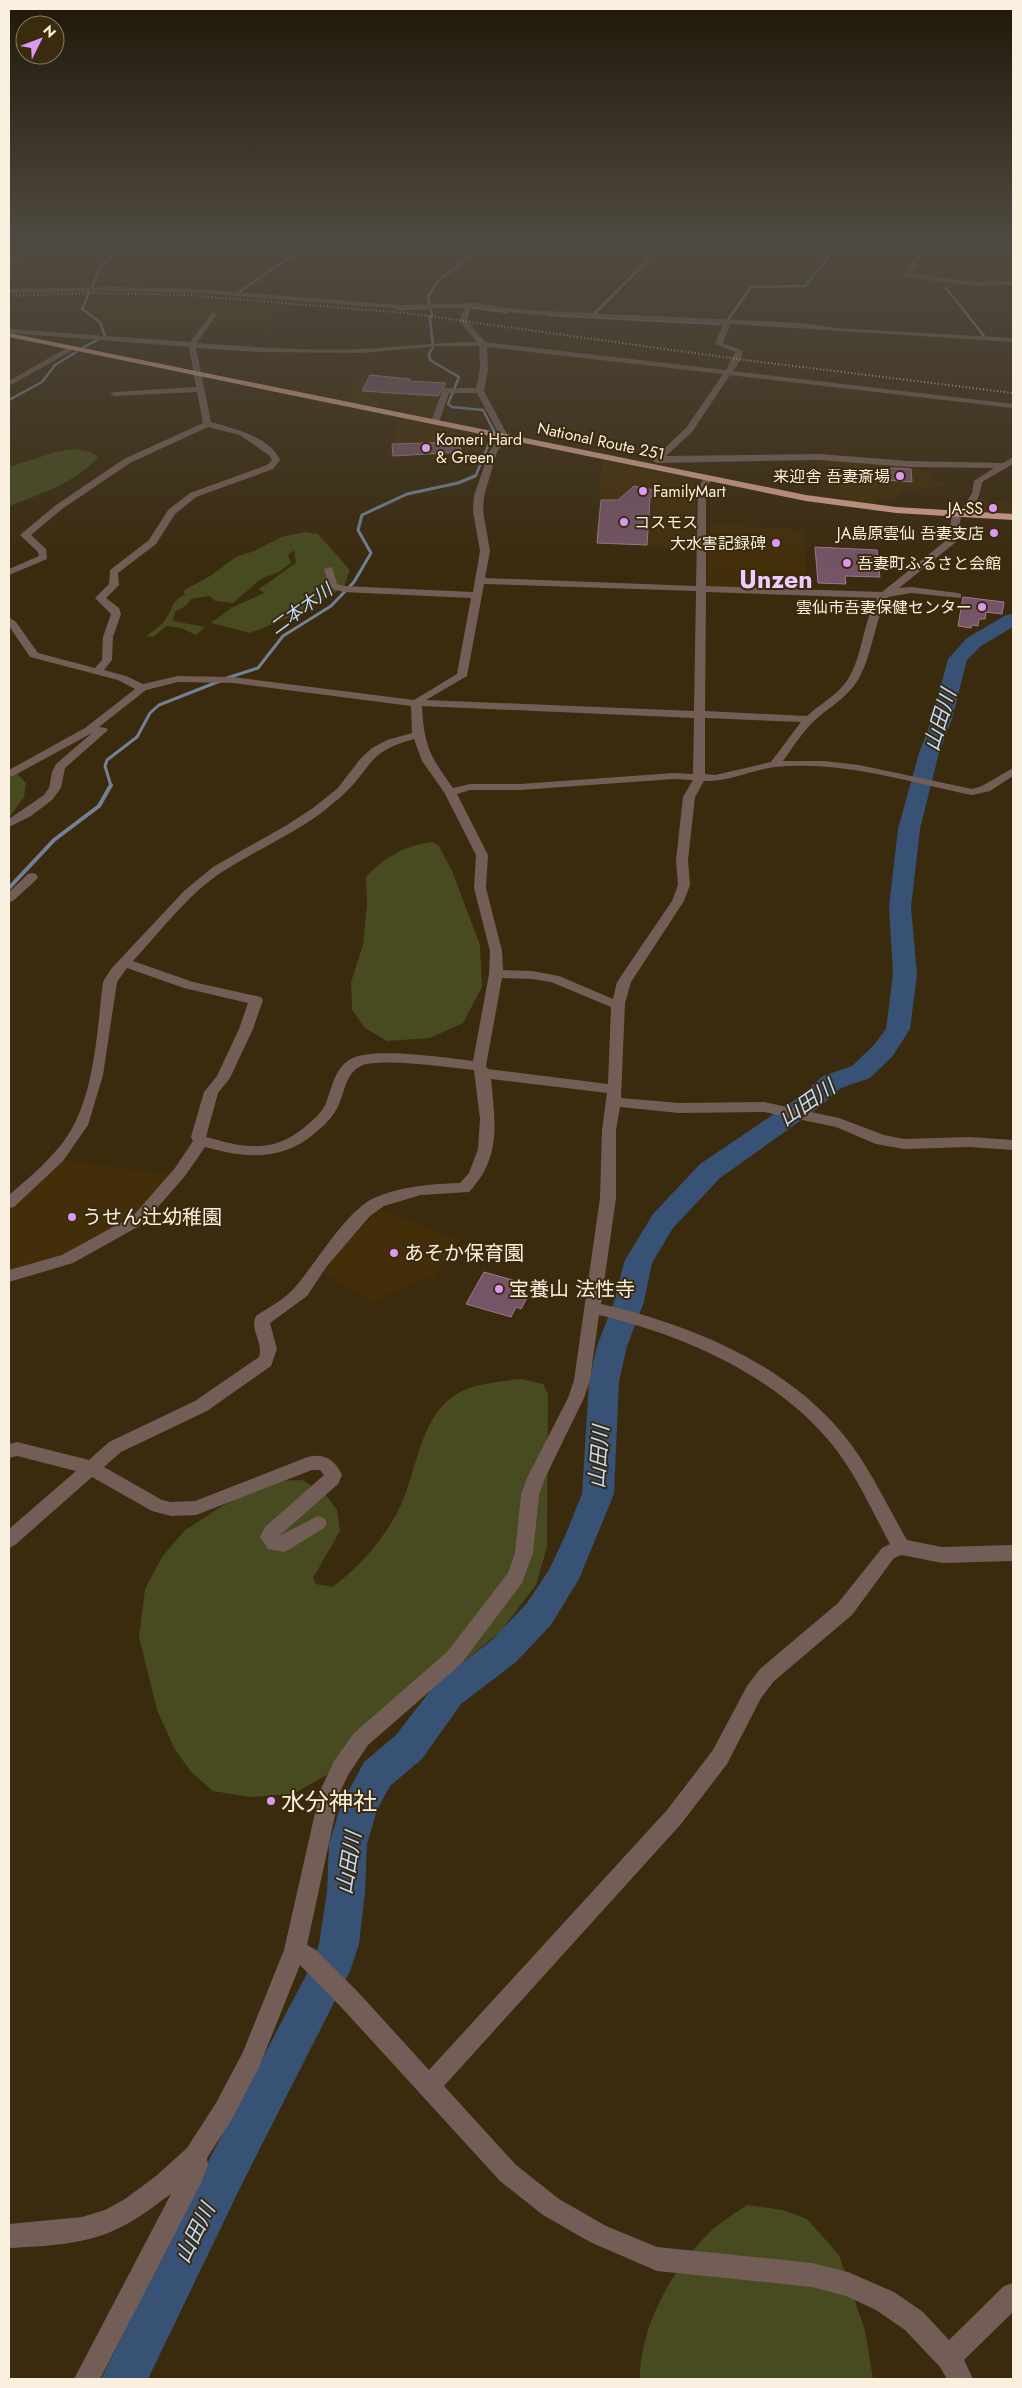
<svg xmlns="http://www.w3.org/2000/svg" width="1022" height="2388" viewBox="0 0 1022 2388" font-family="Jost,'Noto Sans JP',sans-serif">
<rect width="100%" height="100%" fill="#3a2a0e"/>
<path fill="#432e09" d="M93 295H152L258 303 253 311 282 314 267 329 206 323 200 329 105 324 101 319 84 309Z
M364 372 425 380H451L434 420 408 414 410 402 381 401 377 407 347 401Z
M400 418 486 436 478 451 451 455 388 456Z
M822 459 918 466V471L931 472 932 478 946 485 900 492 899 497 876 498V505L841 501 840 492Z
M606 461 695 480 697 483 696 548 595 544 602 462Z
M976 498 1013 503V514L971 513Z
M712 525 793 529 804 533 807 589 708 586 709 527Z
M65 1160 172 1175 142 1212 117 1228 89 1238 69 1254 9 1272V1209Z
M379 1209 460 1240 433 1278 419 1280 373 1302 322 1272 325 1266Z"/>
<path fill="#474b1f" d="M76 449 91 452 98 457C75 483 40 494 9 506V467L56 452Z
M305 532 318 534 350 570 344 587 303 612 250 633 211 623 231 608 264 593 259 589 296 563 294 550 288 555 291 563 279 572 261 579 233 603 215 601 210 596 191 599 187 605 175 612 173 621 205 627 196 635 181 628 167 626 153 637 146 636C153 631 160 627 165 620 172 611 172 599 185 595L183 591 210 576 236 557 254 551 281 537Z
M9 768 14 770 26 783 24 797 9 818Z
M433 842 439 846 452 871 480 945 482 987 463 1023 430 1038 387 1041 365 1028 352 1010 351 982 363 945 367 904 366 877C385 857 405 845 433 842Z
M521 1379 543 1384 548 1394 547 1547 536 1585 501 1631 325 1776 293 1794 249 1797 213 1791 191 1772 174 1748 157 1710 139 1637 145 1589 162 1557 184 1531 219 1508 267 1481 302 1480 325 1494 337 1510 340 1531 313 1578 316 1584 332 1587C359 1568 381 1542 397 1513 417 1476 417 1424 452 1397 468 1384 501 1381 521 1379Z
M747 2205 783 2210 807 2219 839 2255 865 2330 873 2379H640C640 2325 673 2267 712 2230 722 2221 735 2213 747 2205Z"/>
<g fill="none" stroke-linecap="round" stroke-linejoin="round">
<path stroke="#728195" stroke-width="2.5" d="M992 239 1013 259
M663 244 669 239
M823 264 842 239
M946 288 984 336
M239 292 316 239
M469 307 507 312
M399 309 429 308
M594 314 661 247
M550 315 720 324
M727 321 751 287 805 286 821 266
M84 347 105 336 100 322 82 309 101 266 110 257 139 239
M9 400 42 382 55 365 76 352
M473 477 476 475 494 431 483 410 452 407 448 404 459 377 430 360 429 354 433 347 430 318 432 315 428 297 438 281 492 239"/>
<path stroke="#728195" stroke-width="3" d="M227 678 258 668 283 636 331 606 354 582 371 553 358 530 362 515 407 494 458 483 475 476
M111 786 105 766 107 760 137 737 150 713 159 705 220 681"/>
<path stroke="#728195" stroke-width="4" d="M9 888 54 840 99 806 111 785"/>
<path fill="#375275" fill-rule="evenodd" d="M1013 614V627L981 646 967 660 952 719 939 753 920 829 911 907 917 974 910 1029 892 1057 870 1078 841 1088 817 1109 720 1178 673 1228 652 1263 644 1302 627 1346 619 1382 614 1494 579 1579 551 1625 516 1662 461 1704 422 1759 390 1786 377 1810 367 1844 365 1892 359 1944 350 1971 241 2186 148 2379H101L211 2156 313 1962 319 1944 327 1892 329 1844 341 1805 364 1762 396 1735 437 1682 492 1640 527 1603 549 1570 565 1536 582 1494 589 1382 597 1346 614 1302 624 1262 628 1255 653 1214 700 1164 799 1097 823 1076 852 1066 874 1045 886 1029 893 974 889 907 898 829 919 753 932 719 948 659 967 638 1006 615Z"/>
</g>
<path fill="#745466" stroke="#9c7b8d" d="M370 375 410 379 409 381 446 383 438 396 362 391Z
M460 442 461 452 393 456 392 444Z
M893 468 911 469 912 482 885 480V469Z
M634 486 658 491 650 498 647 545 597 543 601 500H618Z
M815 547 877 550 880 577 845 576 846 584 818 583Z
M963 597 1004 602 1002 614 986 612 985 619H979L978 626 972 625 971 628 958 626Z
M484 1272 527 1284 522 1294 528 1296 521 1309 516 1307 511 1317 466 1304Z"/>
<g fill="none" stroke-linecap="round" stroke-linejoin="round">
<path fill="#735e57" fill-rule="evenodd" d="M44 239H52L9 263V258Z
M927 239H933L910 273 975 282 1013 281V285L975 286 902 277Z
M1000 239H1007L1013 245V251Z
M114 287 198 289 400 305 475 303 525 310 801 323 837 328 1013 338V342L730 324 723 343 743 351 741 359 733 371 1013 404V408L730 375 692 432 666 456 819 454 909 461 1003 463 1013 457V464L982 482C981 492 973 517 961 517L956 542 899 588 911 587 958 593 961 594V598L911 593 888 597C873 623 873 657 856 683 845 699 828 708 814 721 802 733 793 747 783 761H825L859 765 972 789 982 786 1013 768V776L990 791 972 795C909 782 841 760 775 767 751 770 728 782 704 781L695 797 688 860 690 885 684 901 631 982 625 1003 621 1098 679 1103 764 1102 839 1118 884 1135 904 1139 970 1137 1013 1140V1150L970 1147 904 1149 876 1144 836 1127 764 1112 679 1113 620 1107 616 1130V1198L601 1304C688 1324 783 1362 842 1433 869 1465 886 1504 907 1540L942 1547 1013 1545V1561L942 1563 902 1555 894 1558 852 1615 774 1681 761 1698 727 1764 681 1824 444 2086 516 2165 559 2199 606 2226 657 2247 812 2263 848 2272 894 2292 923 2312 949 2340 1004 2286 1013 2283V2312L964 2360 973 2379H947L940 2367 905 2330 876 2310 846 2296 812 2287 657 2271 590 2242 543 2215 500 2181 342 2008 300 1965 259 2067 232 2119 207 2158 208 2165 201 2183 100 2379H74L171 2194C154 2206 138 2219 119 2228 86 2245 45 2246 9 2248V2224L82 2217 105 2210 125 2199 156 2176 187 2148 216 2103 243 2052 284 1950 320 1791 334 1761 354 1733 447 1652 508 1573 515 1553 521 1495 527 1478 568 1398 574 1380 600 1198 602 1130 607 1093 491 1079C495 1122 502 1157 469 1192L421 1195 384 1206 370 1216 327 1266 307 1296 270 1323 277 1349 271 1366 207 1411 121 1452 104 1467 162 1500 171 1502 195 1501 305 1458C322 1452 335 1459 342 1475L338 1484 279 1536 318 1516 324 1518 327 1523 324 1528 290 1549 284 1552 268 1549 260 1537 265 1527 324 1475 320 1470H312L196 1515 171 1516 152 1511 92 1477 15 1545 9 1548V1529L76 1471 17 1456 9 1458V1444L17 1442 89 1460 109 1442 195 1401 259 1357C264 1342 249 1330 256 1316 269 1307 287 1298 296 1286 316 1263 346 1211 374 1198 401 1186 431 1184 460 1183L469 1173 478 1149 480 1119 474 1070C452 1068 379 1057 361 1066 346 1073 345 1091 339 1104 334 1116 325 1125 315 1133 281 1162 245 1158 205 1147L185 1176 143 1224 73 1263 9 1282V1270L62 1255 133 1216 175 1168 193 1141 191 1137 204 1092 217 1076 239 1029 248 1003 184 988 127 968 117 982 103 1075 88 1125 63 1161 14 1207 9 1208V1195C30 1177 53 1158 68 1135 95 1094 97 1029 103 982L111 969 184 891 213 867 287 825 313 808 337 789 361 758 372 748 387 740 412 733 411 706 233 683 178 682 146 690 99 727 106 728 108 730 65 768 61 788 52 800 31 816 9 827V819L44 795 49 788 52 772 56 764 92 733 13 776 9 777V770L85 728 135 689 118 680 30 657 9 626V617L16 622 38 653 95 668 102 660 103 637 111 614 95 598 109 584 110 570 149 540 168 510 190 493 267 465 272 460 270 456 240 435 208 427 130 463 62 509 31 535 46 549 47 559 9 575V569L39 556 38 552 20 535 56 505 124 459 203 423 197 392 114 396 110 394 114 392 196 387 189 347 9 333V329L190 342 213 312 217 314 197 343C252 347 307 351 362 349 401 347 438 342 477 342L459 321 464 308 400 309 198 293 114 291 9 293V289ZM471 307 525 314 723 324 715 344 735 352 726 370 485 342 467 321ZM438 346H479L480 369 476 388H443L431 422 435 425 439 422 449 393H477L500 436 489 452 474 496 473 511 480 551 473 592 344 586 337 584 332 567 324 569 330 588 343 592 471 598 457 674 414 700 233 677 178 676 143 684 126 676 104 670 112 660 113 637 121 614 119 608 106 598 119 585 118 573 156 544 175 514 196 497 273 469 280 460C271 437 232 428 211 422L196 348 258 352 362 353ZM487 347 723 374 686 428 654 458V462L657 463 819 460 909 467 994 468 974 481 972 493 960 513 952 515 948 539 882 592 706 586V489L712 478 708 475 705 476 698 489 696 586 485 578 490 551 483 511 484 496 497 452 508 436 484 391 488 369ZM484 584 696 591 694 711 426 700 467 676ZM706 592 877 598C862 624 863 658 846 682 836 696 820 704 807 716L705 711ZM422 706 694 718 693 774 674 773 520 784H470L453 788C430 756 424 746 422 706ZM705 718 801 722 771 762 715 775 705 774ZM414 739 422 761 444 792 476 855 474 888 490 951 489 974 473 1061C445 1058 371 1046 349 1060 334 1070 332 1088 326 1103 322 1113 314 1119 306 1126 273 1154 245 1148 206 1137L218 1093 230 1078 253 1029 263 1000 261 997 193 982 133 961C161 931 188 894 222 872 256 850 292 835 324 811 330 805 338 800 344 794 374 765 367 752 414 739ZM674 779 693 780 683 797 676 860 678 885 672 901 617 982 613 999 559 976 532 971 503 970 502 951 486 888 488 855 457 794 470 790H520ZM502 978 532 979 551 982 611 1007 608 1084 488 1069 486 1066ZM599 1315C683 1335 773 1374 830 1442 855 1472 871 1509 890 1544L882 1548 838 1603 760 1669 747 1686 713 1750 667 1810 429 2070 358 1992 316 1950 307 1945 340 1792 348 1775 368 1745 461 1664 522 1583 533 1553 539 1495 545 1478 584 1398 590 1380Z
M70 346 77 348 9 386V381Z
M32 873 36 874 38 877 36 880 13 901 9 902V892L28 874Z"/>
<path fill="#d49f8f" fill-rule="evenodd" d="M9 333 806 495 896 507 1013 514V520L896 513 806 501 9 337Z"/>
<path stroke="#e2d7c5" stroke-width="2" stroke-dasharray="1 2.5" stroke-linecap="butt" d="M9 296 94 293 187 295 406 313 737 359 1013 393"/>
</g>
<linearGradient id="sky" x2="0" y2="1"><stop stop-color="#201708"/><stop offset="0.42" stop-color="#4f4a41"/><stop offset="1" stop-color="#4f4a41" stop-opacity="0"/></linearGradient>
<rect width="1022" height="573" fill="url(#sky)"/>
<g fill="#dc99f4" stroke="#3a2a0e" stroke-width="2">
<circle cx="426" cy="448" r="5"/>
<circle cx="900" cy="476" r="5"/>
<circle cx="643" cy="491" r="5"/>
<circle cx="993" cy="508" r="5"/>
<circle cx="624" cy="522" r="5"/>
<circle cx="994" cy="533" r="5"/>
<circle cx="776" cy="543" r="5"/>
<circle cx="847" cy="563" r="5"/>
<circle cx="982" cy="607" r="5"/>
<circle cx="72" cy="1217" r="5"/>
<circle cx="394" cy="1253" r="5"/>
<circle cx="499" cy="1289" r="5"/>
<circle cx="271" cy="1801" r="5"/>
</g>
<g text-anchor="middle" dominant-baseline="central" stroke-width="4" stroke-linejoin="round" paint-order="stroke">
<g font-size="16" fill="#faf0df" stroke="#3a2a0e" text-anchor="end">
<text x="436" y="439" text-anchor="start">Komeri Hard<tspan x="436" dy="18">&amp; Green</tspan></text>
<text x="890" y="476">来迎舎 吾妻斎場</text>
<text x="653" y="491" text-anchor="start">FamilyMart</text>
<text x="983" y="508">JA-SS</text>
<text x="634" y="522" text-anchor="start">コスモス</text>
<text x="984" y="533">JA島原雲仙 吾妻支店</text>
<text x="766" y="543">大水害記録碑</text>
<text x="857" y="563" text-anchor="start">吾妻町ふるさと会館</text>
<text x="972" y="607">雲仙市吾妻保健センター</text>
</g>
<g font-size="16" fill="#faf0df" stroke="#3a2a0e">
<text transform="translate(601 441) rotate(12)">National Route 251</text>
</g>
<g font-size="18" font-style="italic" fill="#bfdafe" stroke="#3a2a0e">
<text transform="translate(301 609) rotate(-36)">二本木川</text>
</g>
<g font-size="20" fill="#faf0df" stroke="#3a2a0e" text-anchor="start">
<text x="82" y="1217">うせん辻幼稚園</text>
<text x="404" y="1253">あそか保育園</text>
<text x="509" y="1289">宝養山 法性寺</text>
</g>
<g font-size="21" font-style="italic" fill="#bfdafe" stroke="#3a2a0e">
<text transform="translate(940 720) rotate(-73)">山田川</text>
<text transform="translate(807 1103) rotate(-35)">山田川</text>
<text transform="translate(599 1457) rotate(-86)">山田川</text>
<text transform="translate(349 1863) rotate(-81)">山田川</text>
<text transform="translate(195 2233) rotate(-64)">山田川</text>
</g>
<g font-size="24" fill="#faf0df" stroke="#3a2a0e" text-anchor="start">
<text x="281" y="1801">水分神社</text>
</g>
<g font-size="25" font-weight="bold" fill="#efcafd" stroke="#3a2a0e">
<text x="776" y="579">Unzen</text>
</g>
</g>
<rect width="1022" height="2388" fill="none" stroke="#faf0df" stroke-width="20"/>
<g transform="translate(40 40) rotate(48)"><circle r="24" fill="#3a2a0e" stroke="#877962"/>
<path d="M0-4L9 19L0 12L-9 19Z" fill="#dc99f4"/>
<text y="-8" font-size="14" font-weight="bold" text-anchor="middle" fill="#faf0df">N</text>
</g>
</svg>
